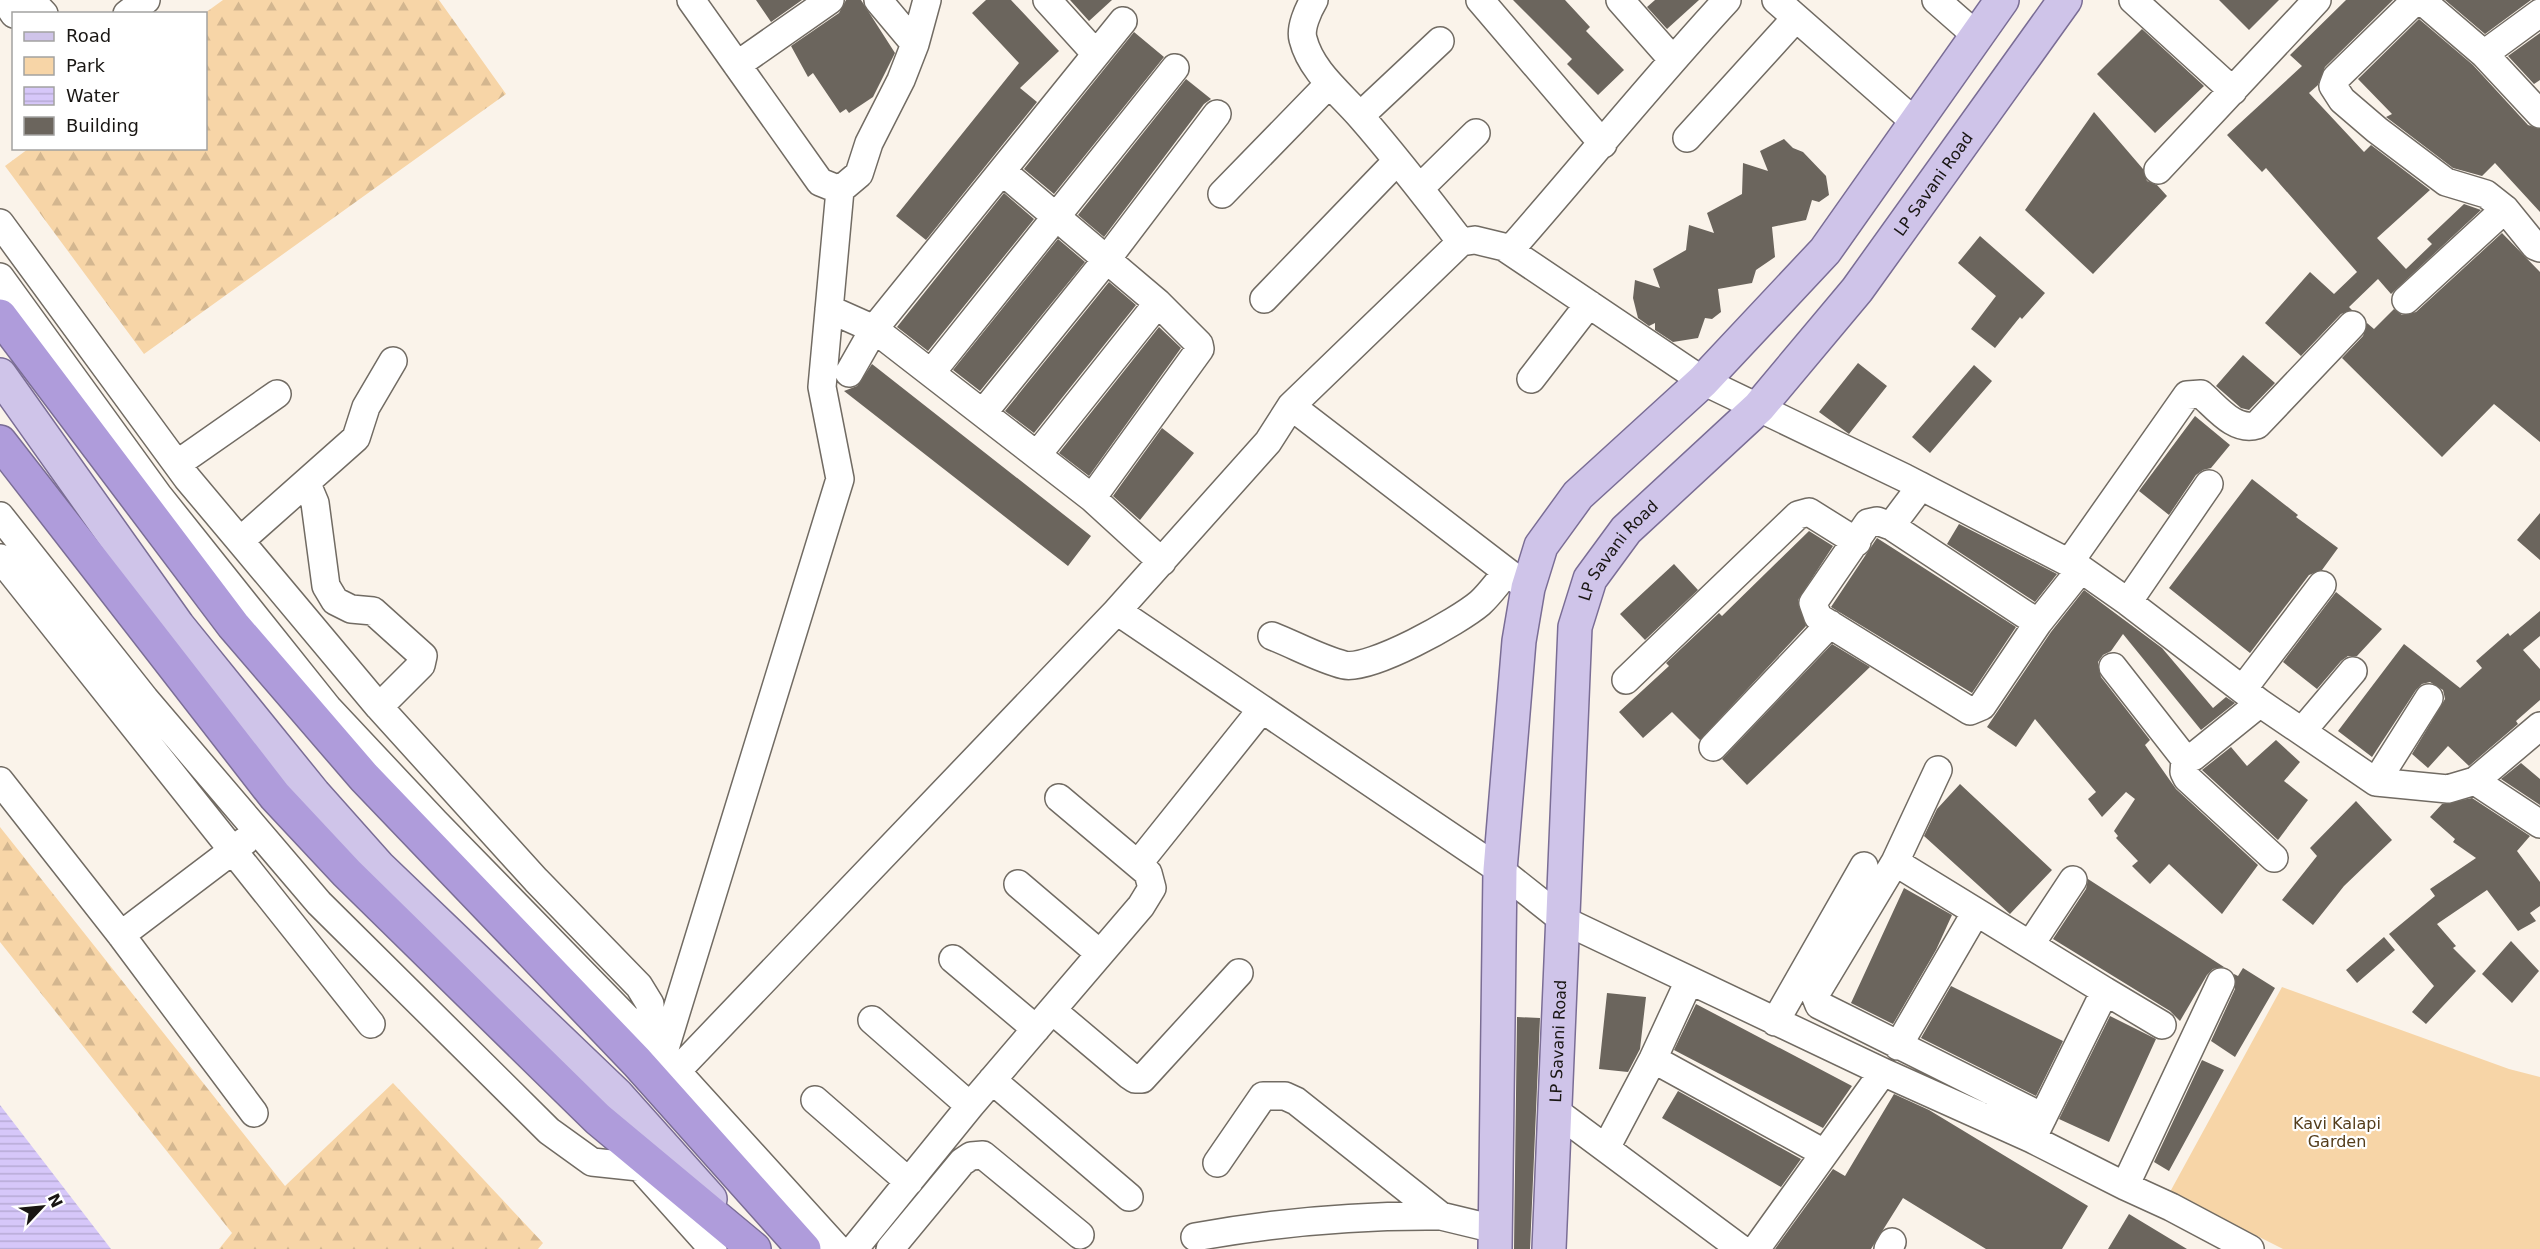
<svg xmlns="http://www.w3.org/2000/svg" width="2540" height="1249" viewBox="0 0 2540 1249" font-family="'DejaVu Sans',sans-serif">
<defs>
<pattern id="forest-firs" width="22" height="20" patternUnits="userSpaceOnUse" patternTransform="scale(1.5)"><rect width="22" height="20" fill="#f7d5a7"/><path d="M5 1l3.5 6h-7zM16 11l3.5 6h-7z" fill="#d3b68f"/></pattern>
<pattern id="water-rules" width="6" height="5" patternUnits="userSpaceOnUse" patternTransform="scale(1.5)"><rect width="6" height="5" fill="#d6c7f9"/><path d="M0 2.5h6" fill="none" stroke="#b7aad5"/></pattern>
</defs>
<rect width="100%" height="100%" fill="#faf3ea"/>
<path fill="url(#forest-firs)" d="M223 0H439L506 94 144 354 5 166 28 149 206 148 205 13Z
M0 827 285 1186 393 1083 543 1243 538 1249H219L232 1233 0 942Z"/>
<path fill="#f7d5a7" d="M2282 987 2509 1069 2540 1077V1249H2283L2170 1192Z"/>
<path fill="url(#water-rules)" d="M0 1105 111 1249H0Z"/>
<path fill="#6b655d" d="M756 0H802L771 22Z
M846 0H861L895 53 873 97 849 113 846 109 840 113 813 73 808 77 791 46 839 13Z
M986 0H1011L1059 51 1020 88 1037 102 926 240 896 216 1019 63 972 13Z
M1070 0H1112L1089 21Z
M1513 0H1565L1590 27 1586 31 1624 70 1598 95 1567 64 1572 59Z
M1655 0H1699L1667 29 1647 7Z
M2219 0H2279L2249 30Z
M2346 0H2393L2325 67 2318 85 2309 93 2364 152 2371 145 2430 190 2377 238 2406 269 2432 244 2427 239 2464 204 2481 210 2391 294 2378 279 2349 307 2352 310 2341 314 2301 356 2265 323 2310 272 2334 294 2357 272 2266 168 2262 172 2227 135 2302 66 2290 55Z
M2445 0H2531L2485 34Z
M2419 19 2473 65 2528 125 2540 129V212L2495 163 2482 176 2453 168 2386 117 2392 114 2358 79Z
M2142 29 2204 86 2155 133 2097 74Z
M1134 32 1164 57 1054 194 1024 169Z
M2540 33V80L2534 84 2508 56Z
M1186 79 1211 99 1204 104 1104 237 1078 215Z
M2094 112 2143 169 2147 181 2157 185 2167 196 2093 274 2025 210Z
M1784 139 1793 148 1803 152 1826 176 1829 195 1819 202 1812 200 1806 220 1772 227 1775 257 1756 270 1752 283 1718 289 1721 312 1712 319 1705 318 1698 338 1673 342 1655 330V323L1649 326 1638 318 1633 298 1635 280 1660 288 1653 269 1686 250 1689 225 1714 233 1707 213 1742 194 1743 163 1768 171 1760 151Z
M1004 193 1034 219 928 351 897 327Z
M2502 233 2540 272V442L2494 404 2442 457 2342 358 2363 336 2367 323 2374 329 2394 309 2402 315 2416 312Z
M1980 236 2045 293 2022 319 2020 317 1995 348 1971 329 1996 296 1958 263Z
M1058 239 1085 262 980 391 953 370Z
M1109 282 1136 305 1034 433 1005 411Z
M1159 327 1181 348 1089 476 1059 453Z
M2243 355 2275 383 2249 410 2241 408 2216 386Z
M1858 363 1887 386 1849 434 1819 412Z
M872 364 1091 536 1068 566 844 391 857 386Z
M1974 365 1992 381 1930 453 1912 437Z
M2195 416 2230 445 2211 468 2203 470 2196 475 2169 515 2139 491Z
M1162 428 1194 453 1140 520 1113 496Z
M2252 479 2298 515 2296 517 2338 548 2322 570 2309 575 2250 653 2169 588Z
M2540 513V560L2517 540Z
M1959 524 2057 574 2035 602 1947 544Z
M1809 531 1833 546 1798 600 1806 626 1700 740 1672 712 1643 738 1619 712 1669 666 1666 663 1719 613 1722 616Z
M1877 538 2016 627 1972 693 1831 607Z
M1674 564 1698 590 1645 640 1620 614Z
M2084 590 2162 648 2213 708 2226 697 2235 703 2201 730 2123 634 2111 651 2103 655 2098 662 2101 677 2150 740 2145 745 2176 789 2258 865 2222 914 2169 864 2150 884 2132 866 2138 861 2116 838 2118 836 2114 831 2135 799 2126 792 2102 817 2088 799 2096 792 2035 719 2016 747 1987 727 2051 632Z
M2336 592 2382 629 2357 656H2348L2341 661 2317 689 2283 662Z
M2540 611V636L2523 650 2540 669V700L2516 721 2518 724 2469 766 2448 746 2428 768 2412 754 2445 699 2443 690 2430 682 2422 684 2416 690 2372 757 2338 731 2404 644 2460 688 2482 668 2476 661 2508 633 2510 636Z
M1832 644 1870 667 1747 785 1722 759Z
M2276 740 2300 762 2284 781 2308 800 2278 840 2202 770 2231 747 2247 766Z
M2521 763 2540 779V805L2501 779Z
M1960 784 2052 870 2010 914 1924 836 1937 809Z
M2472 798 2530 836 2517 851 2540 882V906L2530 913 2536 921 2518 931 2487 890 2437 924 2456 946 2453 948 2476 971 2426 1024 2412 1012 2434 986 2389 934 2435 896 2430 889 2476 858 2453 842 2455 839 2430 817 2442 804Z
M2356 801 2392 840 2344 886 2313 925 2282 900 2317 856 2310 848Z
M2088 879 2224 967 2213 969 2207 975 2180 1021 2170 1011 2053 939 2086 889Z
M1904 888 1952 915 1936 950 1893 1024 1851 1003Z
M2384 937 2395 950 2357 983 2346 970Z
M2511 941 2539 971 2512 1003 2482 974Z
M2243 968 2275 988 2235 1057 2211 1041 2235 989 2234 974 2238 976Z
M1951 986 2063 1041 2036 1096 1921 1038Z
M1607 993 1646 997 1640 1049 1628 1072 1599 1069Z
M1696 1004 1852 1086 1823 1128 1674 1050Z
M2110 1016 2156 1039 2109 1142 2059 1119Z
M1517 1017 1540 1018 1530 1249H1514Z
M2202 1060 2224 1070 2169 1171 2154 1162Z
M1678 1091 1801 1159 1781 1187 1662 1118Z
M1894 1094 1929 1110 2088 1206 2062 1249H1986L1903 1198 1871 1249H1775L1833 1169 1845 1176Z
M2129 1214 2187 1249H2108Z"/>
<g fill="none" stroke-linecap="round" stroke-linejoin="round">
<g stroke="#716b63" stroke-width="30">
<path id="minor" d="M5 0 14 14
M31 0 44 14
M691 0 820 182 840 190
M878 0 915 44
M1047 0 1096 54
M1314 0C1308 10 1300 28 1303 39 1311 71 1340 93 1360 116 1396 157 1429 200 1461 242
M1480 0 1603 144
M1620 0 1672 59
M1776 0 1916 123
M1936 0 1977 36
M2133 0 2233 91
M2416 0 2336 78 2333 86 2342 100 2377 130 2446 182 2486 194 2505 209 2535 246 2540 248
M2421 0 2484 54 2540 114
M127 14 146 0
M2484 54 2540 13
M737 65 830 0
M1360 116 1440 41
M1687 138 1796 18
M2158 170 2317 0
M1002 171 1158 303 1199 344 1200 349 1092 498
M1420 188 1476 133
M1222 194 1329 84
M0 223 187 478 240 541 379 707 536 880 639 986 650 1004 651 1043
M1510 250C1583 167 1652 81 1727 0
M0 277 158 495 328 708 435 822 651 1043 838 1249
M1264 299 1396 162
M2406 300 2505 209
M829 309 874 329 1092 498 1162 562
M849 373 874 329 1123 21
M931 373 1175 68
M1531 379 1589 304
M1291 406 1528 588
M983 413 1107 259 1217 114
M1037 455 1158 303
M177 464 277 394
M307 484 315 503 326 586 335 601 351 609 373 611 423 656 421 665 379 707
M0 516 145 699 319 903 549 1131 592 1162 639 1167
M1891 526 1921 486
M240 541 356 438 366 407 393 361
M0 558 371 1024
M2069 563 2187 395 2201 394C2217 408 2235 432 2257 425L2352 325
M2128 602 2209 484
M2038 623 1891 526 1877 521 1868 523 1813 603 1818 617 1970 711 1982 706 2038 623 2081 569
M1272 636C1295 645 1320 659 1344 665 1370 671 1459 621 1480 603 1490 594 1498 582 1507 572
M2113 667 2185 759 2193 757 2260 703
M1626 680 1798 515 1809 512 1857 542
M2243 689 2322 585
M2303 730 2353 671
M1713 747 1830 624
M2185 759 2184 772 2187 778 2274 858
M0 781 121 935 254 1113
M2475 781 2540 824
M2376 782 2429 698
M1895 862 1938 770
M1138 864 1262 709
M1018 884 1099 953
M121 935 245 841
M2030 945 2073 880
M953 959 1036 1029
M2105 991 2162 1025
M1053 1011 1129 1075 1135 1079H1142L1239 973
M872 1020 970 1106
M1775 1022 1864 866
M1898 1046 1976 912
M662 1058 840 479 822 387 840 190 859 174 869 143 901 80 915 44 927 0
M1653 1059 1824 1153
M676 1072 1117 611
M992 1080 1129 1197
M815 1100 909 1182
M1554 1110 1741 1249
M2032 1139 2105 991 1895 862 1815 995 1819 1005 2043 1117
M1606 1148 1653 1059 1689 981
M1217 1163 1263 1096H1285L1296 1101 1441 1216 1495 1229
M644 1172 713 1249
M2125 1186 2221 982
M1195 1237C1278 1222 1357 1215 1441 1216
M854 1249 970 1106 1141 906 1152 888 1148 873 1059 798
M890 1249 962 1162 971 1156 983 1155 1080 1235
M1756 1249 1883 1072
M1888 1249 1892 1242
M2250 1249 2171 1207 2125 1186 2032 1139 1883 1072 1563 920 1500 870 1117 611 1268 442 1291 406 1461 242 1475 240 1504 247 1703 381 1905 478 2081 569 2128 602 2260 703 2376 782 2448 789 2475 781 2540 726"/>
</g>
<g stroke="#7a6d95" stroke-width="36">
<g id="major">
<path d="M0 375 178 626 314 794 379 867 617 1095 710 1199"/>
<path d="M1495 1249 1500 870 1519 641 1528 588 1541 546 1578 495 1703 381 1825 251 2002 0"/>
<path id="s1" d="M1549 1249 1575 627 1590 579 1626 530 1759 407 1857 290 2065 0"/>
</g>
</g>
<g stroke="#7a6d95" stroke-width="36">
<path id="highway" d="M0 316 233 625 364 777 637 1062 804 1249
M0 442 275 796 347 873 598 1119 754 1249"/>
</g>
<use href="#minor" stroke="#fff" stroke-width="27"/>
<use href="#major" stroke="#cfc4e9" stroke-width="33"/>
<use href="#highway" stroke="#af9cdb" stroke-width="33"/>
</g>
<g text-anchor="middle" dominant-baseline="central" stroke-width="4.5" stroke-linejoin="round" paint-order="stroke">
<g font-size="16" fill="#191613" stroke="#fff">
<text stroke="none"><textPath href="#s1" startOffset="1198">LP Savani Road</textPath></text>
<text stroke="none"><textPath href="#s1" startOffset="712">LP Savani Road</textPath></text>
<text stroke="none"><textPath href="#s1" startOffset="208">LP Savani Road</textPath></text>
</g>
<g font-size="16" fill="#543d1b" stroke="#fff">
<text x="2337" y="1123">Kavi Kalapi<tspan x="2337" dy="18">Garden</tspan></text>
</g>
</g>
<rect x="12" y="12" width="195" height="138" fill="#ffffff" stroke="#a3a2a1" stroke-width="1.5"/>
<rect x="24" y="32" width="30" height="9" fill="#cfc4e9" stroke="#a3a2a1" stroke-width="1.5"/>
<text x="66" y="42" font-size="18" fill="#191613">Road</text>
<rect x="24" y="57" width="30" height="18" fill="#f7d5a7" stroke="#a3a2a1" stroke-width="1.5"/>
<text x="66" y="72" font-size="18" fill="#191613">Park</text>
<rect x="24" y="87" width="30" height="18" fill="url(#water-rules)" stroke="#a3a2a1" stroke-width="1.5"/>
<text x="66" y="102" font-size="18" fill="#191613">Water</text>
<rect x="24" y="117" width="30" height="18" fill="#6b655d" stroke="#a3a2a1" stroke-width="1.5"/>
<text x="66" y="132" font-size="18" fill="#191613">Building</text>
<g transform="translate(42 1207) rotate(64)" stroke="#ffffff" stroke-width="4.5" paint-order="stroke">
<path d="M0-4.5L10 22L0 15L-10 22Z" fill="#191613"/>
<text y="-9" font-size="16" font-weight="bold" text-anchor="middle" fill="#191613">N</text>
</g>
</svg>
